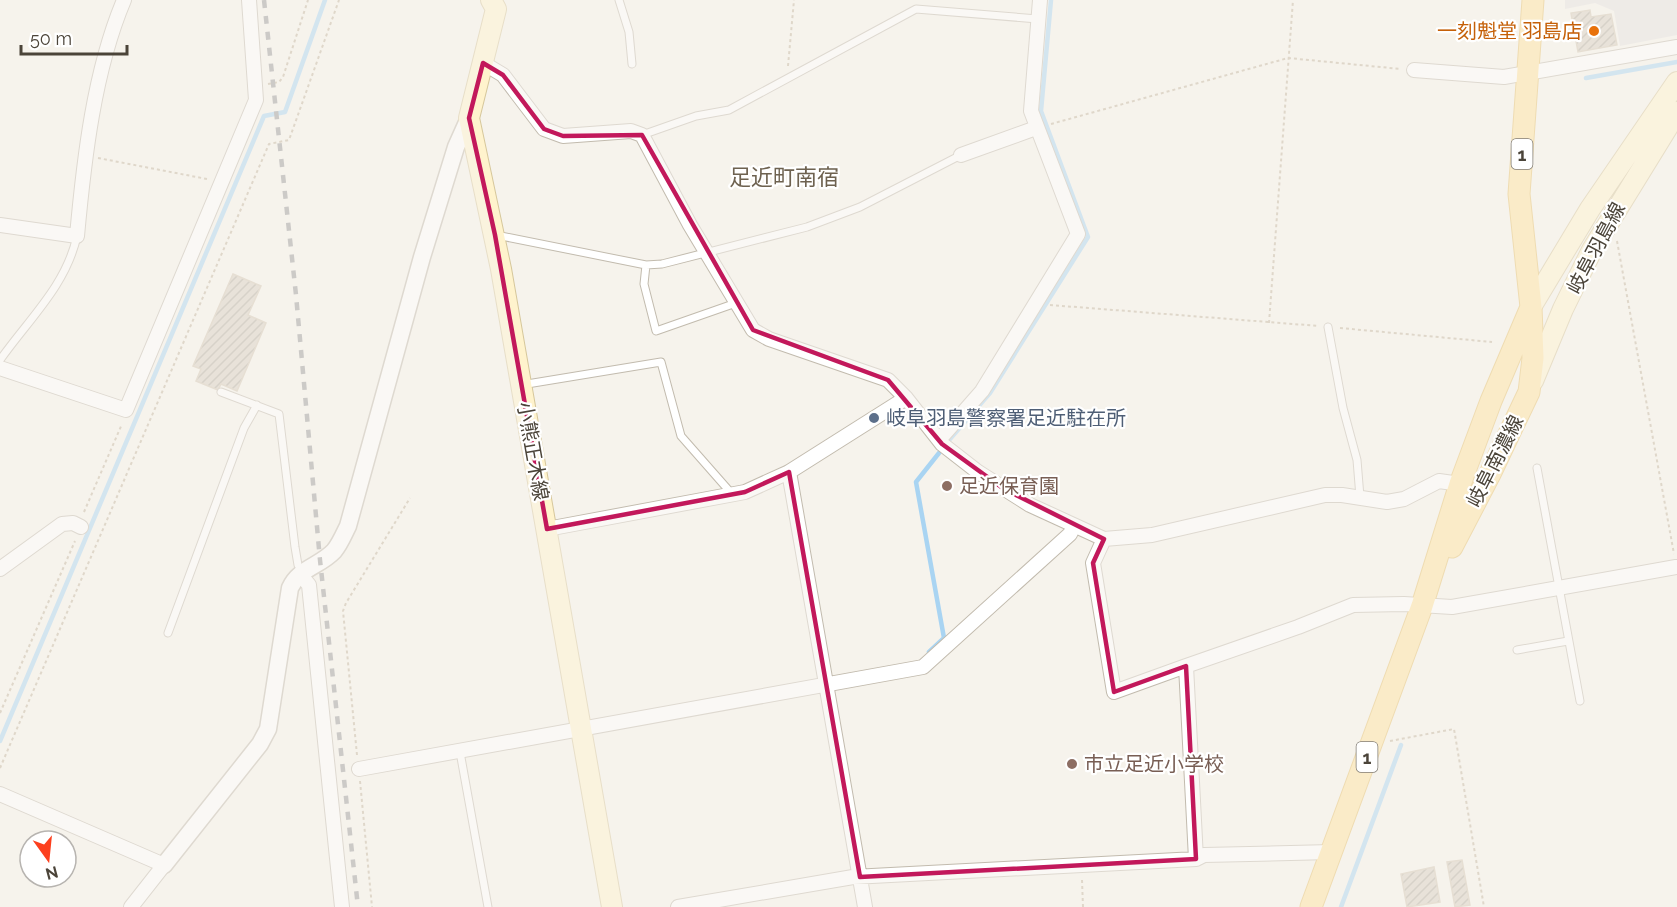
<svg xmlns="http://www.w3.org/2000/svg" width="1677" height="907" viewBox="0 0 1677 907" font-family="Raleway,'Noto Sans JP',sans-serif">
<defs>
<pattern id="building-hatch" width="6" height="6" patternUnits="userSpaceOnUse" patternTransform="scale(1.5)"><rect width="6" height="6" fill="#d8cfc1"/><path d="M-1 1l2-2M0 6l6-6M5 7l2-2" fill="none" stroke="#b1aa9e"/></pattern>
</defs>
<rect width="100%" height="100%" fill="#f6f3ec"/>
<path fill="#e5e3e0" d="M1565 0H1677V35L1620 46 1614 11 1595 3 1565 9Z"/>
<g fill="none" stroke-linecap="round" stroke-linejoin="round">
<path stroke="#a9d4f2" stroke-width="4.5" d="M1586 78 1677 62
M950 439 990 393 1088 237 1041 111 1051 0
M929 652 944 638 916 482 939 453
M0 741 264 116 285 112 325 0
M1341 907 1401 745"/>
</g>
<path fill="url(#building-hatch)" stroke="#d3c7b4" stroke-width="1.5" d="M1590 10 1591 17 1611 14 1617 45 1578 52 1571 13Z
M233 274 261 286 248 315 266 323 237 391 221 384 218 390 196 381 201 369 193 366Z
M1462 860 1470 905 1455 907 1447 862Z
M1434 867 1440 902 1407 907 1401 874Z"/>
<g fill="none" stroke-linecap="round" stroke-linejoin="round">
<g stroke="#c2bbae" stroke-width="9">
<path id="service" d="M619 0 629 32 632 64
M642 135 696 116 729 110 916 9 1038 19
M496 235 646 265 662 264 807 227 860 207 961 155
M646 265 644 284 656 331 736 303
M1328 327 1343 408 1357 460 1360 497
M0 360C28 320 66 286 77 236
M521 385 661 362 681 436 732 494
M221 392 279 414 295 547 298 565 303 572
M1537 468 1580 701
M168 633 244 428 257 405
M1517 650 1568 641
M460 752 488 907"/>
</g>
<g stroke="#c2bbae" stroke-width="16">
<path id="minor" d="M483 63 503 75 544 129 563 136 631 131 642 135 690 225 753 330 769 339 888 380 906 398 942 444 978 472 1030 505 1104 539 1152 535 1325 495H1342L1387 502 1404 499 1439 481 1460 484
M1414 70 1504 77 1677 47
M961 155 1036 128
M0 225 77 236C84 159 94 71 124 0
M0 368 126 410 256 100 249 0
M939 440 982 391 1078 234 1031 111 1040 0
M789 472 865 907
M547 529 745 492 789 472 906 398
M1104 539 1093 563 1114 692 1186 666 1196 859
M0 569 62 524 73 523 81 527
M300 574 309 585 342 907
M1186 666 1298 627 1353 605 1404 604 1452 607 1676 567
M359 769 923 667 1070 534 1074 526
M0 794 164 865 131 907
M678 907 853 877 1196 859 1204 855 1332 852"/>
</g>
<g stroke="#c2bbae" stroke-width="19">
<path id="tertiary" d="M164 865 260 744 268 729 290 588C299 568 320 566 334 551 340 544 344 534 348 526L422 257 456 147 469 118"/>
</g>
<g stroke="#d6c79b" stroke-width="22">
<path id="secondary" d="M491 0 496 9 469 118 501 269 612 907
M1531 307 1590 209 1677 82
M1533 381 1563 309 1592 250 1677 112"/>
</g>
<g stroke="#e6c16a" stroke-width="23">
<path id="primary" d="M1452 547 1490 474 1529 392 1533 358 1531 307 1519 194 1533 0
M1311 907 1422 606 1460 484 1491 401 1531 307"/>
</g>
<path stroke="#c4b79f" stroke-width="2" stroke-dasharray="3 3" stroke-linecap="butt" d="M788 66 794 0
M268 84 279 82 283 77 308 0
M1051 124 1288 58 1401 69
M98 158 207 179
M1617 241 1674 554
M1050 305 1319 326
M1269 323 1293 0
M1340 328 1492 342
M84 512 122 424
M0 713 75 541
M1390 741 1454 729 1484 907
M357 755 343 611 346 603 410 498
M0 768 269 144 289 140 339 0
M360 781 372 907
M1082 880 1083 907"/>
<use href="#service" stroke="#fff" stroke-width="7"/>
<use href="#minor" stroke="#fff" stroke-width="14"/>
<use href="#tertiary" stroke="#fff" stroke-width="16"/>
<use href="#secondary" stroke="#fff3cd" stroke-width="20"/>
<use href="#primary" stroke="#ffe39c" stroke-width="21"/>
<path stroke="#9a9a9a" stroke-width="4.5" stroke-dasharray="8 8" stroke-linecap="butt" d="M264 0 296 295 320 560 358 907"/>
</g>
<path d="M0 0H1677V907H0ZM483 63 503 75 544 129 563 136 642 135 753 330 888 380 942 444 1004 489 1104 539 1093 563 1114 692 1186 666 1196 859 860 877 789 472 745 492 547 529 495 235 469 118Z" fill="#f6f3ec" fill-opacity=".55" fill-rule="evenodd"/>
<path fill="none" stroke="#c2185b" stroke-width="4.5" stroke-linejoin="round" d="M483 63 503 75 544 129 563 136 642 135 753 330 888 380 942 444 1004 489 1104 539 1093 563 1114 692 1186 666 1196 859 860 877 789 472 745 492 547 529 495 235 469 118Z"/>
<circle fill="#e8710a" stroke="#fff" stroke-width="2" cx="1594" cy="31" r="6"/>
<circle fill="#5c6f8a" stroke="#fff" stroke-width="2" cx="874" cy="418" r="6"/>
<g fill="#8d6e63" stroke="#fff" stroke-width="2">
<circle cx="947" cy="486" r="6"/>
<circle cx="1072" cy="764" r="6"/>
</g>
<g text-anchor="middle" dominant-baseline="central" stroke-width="4.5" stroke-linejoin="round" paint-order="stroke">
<g fill="#fff" stroke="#817c74" stroke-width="1.5">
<rect x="1511.5" y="139" width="21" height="30" rx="4.5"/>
<rect x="1356.5" y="742" width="21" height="30" rx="4.5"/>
</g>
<g font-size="18" font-weight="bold" fill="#4b4439">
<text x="1522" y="154">1</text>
<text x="1367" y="757">1</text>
</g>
<g font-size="20" fill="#c56008" stroke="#fff" text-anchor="end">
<text x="1582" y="31">一刻魁堂 羽島店</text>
</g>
<g font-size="20" fill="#4b4439" stroke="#fff">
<text transform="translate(1596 248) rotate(-62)">岐阜羽島線</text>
<text transform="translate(533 451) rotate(80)">小熊正木線</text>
<text transform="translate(1495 461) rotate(-63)">岐阜南濃線</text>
</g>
<g font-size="20" fill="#4e5e75" stroke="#fff" text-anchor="start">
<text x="886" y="418">岐阜羽島警察署足近駐在所</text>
</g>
<g font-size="20" fill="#785e54" stroke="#fff" text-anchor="start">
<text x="959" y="486">足近保育園</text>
<text x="1084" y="764">市立足近小学校</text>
</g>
<g font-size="22" fill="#6e6250" stroke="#fff">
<text x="784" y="177">足近町南宿</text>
</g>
</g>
<g transform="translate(48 859) rotate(165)"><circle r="28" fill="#ffffff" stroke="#b7b4b0" stroke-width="1.5"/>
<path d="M0-4.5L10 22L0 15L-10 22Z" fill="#fc3f1d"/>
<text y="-9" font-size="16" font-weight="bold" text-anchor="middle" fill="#4b4439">N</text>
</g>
<path d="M21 45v9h106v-9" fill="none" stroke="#4b4439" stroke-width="3"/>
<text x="30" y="45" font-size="18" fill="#4b4439" stroke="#ffffff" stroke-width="4.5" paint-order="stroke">50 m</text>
</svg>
